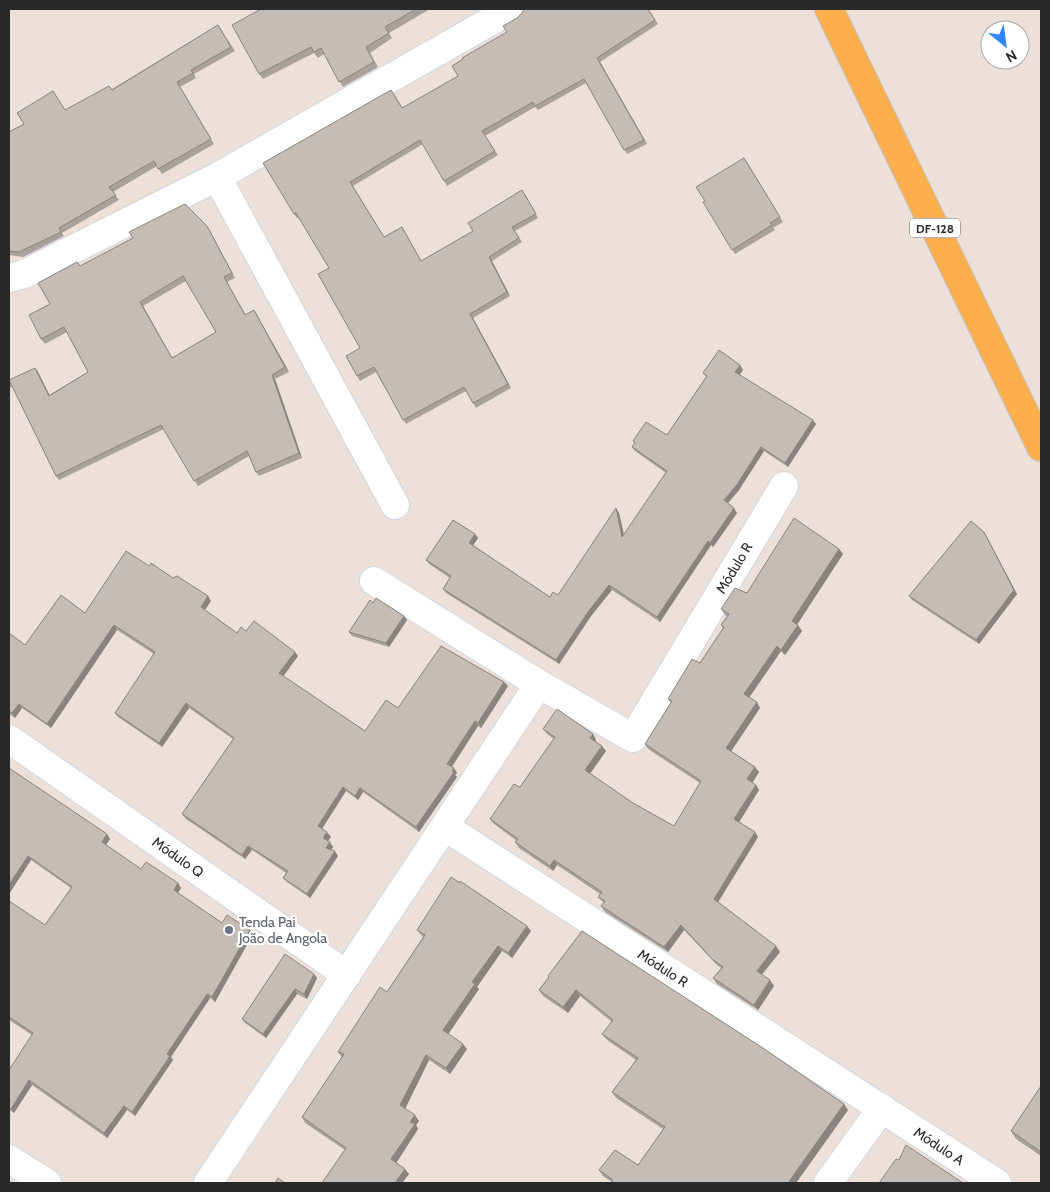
<svg xmlns="http://www.w3.org/2000/svg" width="1050" height="1192" viewBox="0 0 1050 1192" font-family="Cabin,sans-serif">
<rect width="100%" height="100%" fill="#ede0d9"/>
<g fill="none" stroke-linecap="round" stroke-linejoin="round">
<g stroke="#ced7e3" stroke-width="30">
<path id="minor" d="M217 177 395 505
M9 278 24 274 217 177 512 9
M374 581 539 684 633 738 784 486
M9 739 347 975
M445 827 997 1183
M9 1159 47 1183
M208 1183 539 684
M828 1183 882 1108"/>
</g>
<g stroke="#c3c3c3" stroke-width="30">
<path id="major" d="M829 9 1041 447"/>
</g>
<use href="#minor" stroke="#fff" stroke-width="28"/>
<use href="#major" stroke="#fdaf4d" stroke-width="28"/>
</g>
<path fill="#a9a29c" fill-rule="evenodd" d="M261 9H430L389 33 392 38 370 53 378 67 343 87 324 54 318 58 314 53 263 79 259 74Z
M648 9 658 24 600 62 647 144 627 154 586 83 538 110 535 107 485 136 498 155 447 186 423 144 353 186 384 237 402 227 421 261 473 231 525 194 538 218 515 231 522 242 492 261 510 296 473 318 511 388 476 408 466 391 406 424 376 372 360 381 357 376 360 348 329 268 299 218H297L294 214 394 94 402 108Z
M218 25 235 51 194 74 196 78 180 87 214 144 162 174 157 166 113 192 119 200 62 233 64 236 23 257 9 255V132L66 110 112 89Z
M747 162 783 222 773 228 775 230 735 254 705 201Z
M210 231 235 278 227 282 246 315 254 310 289 372 275 379 302 458 259 476 256 472 249 456 198 486 164 429 59 480 56 476 35 368 38 372 49 395 88 372 67 332 45 344 41 339 50 304 77 262 80 266ZM186 281 216 332 172 358 143 306Z
M743 370 739 375 816 424 788 467 764 451 739 490 728 503 737 513 713 547 711 545 660 622 612 590 591 616 559 664 446 593 443 589 450 578 429 564 426 560 475 534 478 538 473 545 550 597 558 595 619 513 624 534 666 473 635 451 632 447 635 443 633 441 667 435 706 377 703 373Z
M9 379 12 387 9 388Z
M984 532 1017 594 979 644 912 600 909 596Z
M839 549 843 554 797 625 802 631 785 655 781 651 749 698 760 708 731 751 755 767 759 772 752 783 756 785 759 790 739 822 755 832 758 837 718 902 780 952 762 975 774 986 758 1010 717 984 713 978 721 968 716 964 684 930 668 952 605 912 601 906 604 903 598 897 600 894 557 865 553 871 519 848 515 842 517 841 494 824 490 819 520 787 554 739 547 734 543 729 593 734 596 740 595 741 602 746 606 751 590 774 633 803 674 826 700 783 648 749 645 744 671 703 668 699 700 663 723 628 721 625 727 616 725 615 721 609 747 593Z
M149 566 173 578 211 601 205 610 237 633 246 631 298 656 283 676 365 731 398 708 504 682 508 686 481 728 478 726 452 767 454 768 457 773 455 775 457 777 419 832 363 792 358 800 346 791 322 829 331 837 328 841 333 847 331 850 338 856 310 898 287 882 283 878 286 873 252 850 245 859 186 819 182 814 233 739 189 708 162 747 118 717 115 713 154 654 117 630 51 728 22 708 15 718 9 714V633L25 645 85 613Z
M373 603 404 616 407 620 389 647 352 636 349 632Z
M9 768 110 839 106 845 141 869 178 883 181 888 178 893 222 923 250 930 253 934 215 1002 210 998 171 1057 173 1060 135 1116 127 1110 107 1138 32 1085 14 1113 9 1110V1070L32 1035 9 1020V901L45 925 71 888 31 860 9 894Z
M527 926 531 931 512 958 502 951 477 987 479 989 448 1034 467 1049 450 1074 429 1060 405 1109 419 1121 416 1125 418 1129 396 1163 409 1174 402 1183H322L345 1150 305 1123 302 1117 342 1058 338 1052 387 992 423 937 421 935 417 930Z
M314 974 317 978 307 999 297 994 266 1038 245 1023 242 1019Z
M548 976 848 1110 796 1183H611L612 1182 603 1176 599 1170 638 1165 663 1129 616 1098 612 1092 636 1060 607 1040 602 1034 612 1022 580 996 568 1013 543 996 539 990 549 978Z
M1041 1086V1156L1016 1139 1011 1131Z"/>
<path fill="#89847f" d="M597 58 600 62 647 144 644 140Z
M207 226 210 231 235 278 232 273Z
M489 257 492 261 510 296 507 292Z
M140 302 143 306 175 363 172 358Z
M254 310 257 315 289 372 285 367Z
M470 314 473 318 511 388 508 384Z
M740 365 743 370 738 377 735 372Z
M35 368 38 372 52 400 49 396Z
M272 375 275 379 302 458 299 453Z
M813 420 816 424 788 467 785 463Z
M761 447 764 451 739 490 727 504 724 500Z
M616 508 619 513 625 541 622 537Z
M734 508 737 513 713 547 710 543Z
M984 532 1017 594 979 644 976 640Z
M475 534 478 538 472 547 469 543Z
M708 541 711 545 660 622 657 617Z
M839 549 843 554 796 626 792 621Z
M609 585 612 590 591 616 559 664 556 660 588 612Z
M208 596 211 601 204 611 201 607Z
M404 616 407 620 389 647 386 643Z
M114 625 117 630 51 728 47 724Z
M798 625 802 631 785 655 781 650Z
M777 646 781 651 748 699 744 694Z
M295 652 298 656 282 678 279 673Z
M504 682 508 686 481 728 478 723Z
M757 702 760 708 730 753 726 748Z
M186 703 189 708 162 747 159 743Z
M19 704 22 708 15 718 12 713Z
M475 721 478 726 450 769 447 764Z
M593 734 596 740 594 743 590 738Z
M602 746 606 751 589 775 585 770Z
M755 767 759 772 751 785 747 779Z
M454 768 457 773 455 775 457 777 419 832 416 827Z
M756 785 759 790 738 824 734 819Z
M343 787 346 791 321 830 318 826Z
M360 788 363 792 358 800 355 796Z
M327 832 331 837 326 843 323 838Z
M755 832 758 837 717 904 714 899Z
M107 834 110 839 105 846 102 842Z
M330 842 333 847 329 853 326 848Z
M248 846 252 850 245 859 242 855Z
M335 851 338 856 310 898 307 894Z
M28 856 31 860 9 894V885Z
M554 860 557 865 553 871 550 866Z
M178 883 181 888 177 894 174 890Z
M681 925 684 930 668 952 664 947Z
M527 926 531 931 512 958 508 953Z
M250 930 253 934 215 1002 212 997Z
M498 946 502 951 477 987 479 989 447 1036 443 1030 472 982Z
M776 946 780 952 760 976 757 971Z
M314 974 317 978 307 999 304 994Z
M770 980 774 986 758 1010 754 1005Z
M295 989 297 994 266 1038 263 1034Z
M576 990 580 996 568 1013 563 1007Z
M207 994 210 998 171 1057 173 1060 135 1116 132 1112 167 1054Z
M463 1044 467 1049 450 1074 446 1068Z
M426 1055 429 1060 404 1111 400 1105Z
M29 1080 32 1085 14 1113 11 1109Z
M844 1104 848 1110 796 1183H788Z
M124 1106 127 1110 107 1138 104 1133Z
M415 1115 419 1121 416 1125 418 1129 395 1165 391 1159 410 1122Z
M405 1169 409 1174 402 1183H395Z"/>
<path fill="#c4bcb5" stroke="#89847f" fill-rule="evenodd" d="M261 9H416L385 27 389 33 366 47 374 62 339 82 321 48 314 52 311 47 259 74 232 25Z
M524 9H648L655 20 597 58 644 140 624 150 584 79 535 106 533 102 482 131 495 151 444 181 420 140 350 182 384 237 402 227 421 261 473 231 468 223 522 190 536 214 512 227 519 238 489 257 507 292 470 314 508 384 473 403 464 387 403 420 374 367 357 376 346 356 360 348 318 274 329 268 296 213 294 214 263 163 391 90 402 108 458 76 452 66 463 59 462 58 507 32 503 26 517 18 522 13Z
M218 25 231 47 191 70 193 73 177 82 211 139 158 169 154 161 109 187 116 195 59 228 61 232 19 252 9 251V132L24 124 17 113 53 91 65 110 109 86 112 90Z
M744 158 780 217 770 223 772 225 732 250 703 202 705 201 696 187Z
M185 204 207 226 232 273 224 277 245 315 254 310 285 367 272 375 299 453 256 472 247 451 194 481 161 425 56 476 9 380 35 368 49 396 88 372 64 327 41 339 29 315 50 304 38 283 77 262 80 266 133 238 129 232ZM183 276 216 332 172 358 140 302Z
M719 350 740 365 735 372 813 420 785 463 761 447 736 486 724 500 734 508 710 543 708 541 657 617 609 585 588 612 556 660 443 589 451 576 426 560 453 520 475 534 469 543 550 597 553 592 558 595 616 508 622 537 667 471 632 447 635 442 633 441 646 422 667 435 707 376 703 373Z
M794 518 839 549 792 621 798 625 781 650 777 646 744 694 757 702 726 748 755 767 747 779 756 785 734 819 755 832 714 899 776 946 757 971 770 980 754 1005 713 978 723 967 712 959 681 925 664 947 601 906 605 901 598 897 602 892 554 860 550 866 515 842 518 839 490 819 514 784 520 787 555 737 543 729 557 709 593 734 590 738 602 746 585 770 633 803 674 826 701 781 645 744 672 701 668 699 692 659 700 663 724 627 721 625 729 614 721 609 735 588 747 593Z
M971 521 984 532 1014 590 976 640 909 596Z
M126 551 149 566 151 563 173 578 177 576 208 596 201 607 237 633 241 627 246 631 254 621 295 652 279 673 365 731 386 700 398 708 441 646 504 682 478 723 475 721 447 764 454 768 452 771 454 772 416 827 360 788 355 796 343 787 318 826 327 832 323 838 330 842 326 848 335 851 307 894 283 878 288 871 248 846 242 855 182 814 234 738 186 703 159 743 115 713 155 652 114 625 47 724 19 704 12 713 9 711V633L25 645 61 595 85 613Z
M376 598 404 616 386 643 349 632 370 600 373 603Z
M9 768 107 834 102 842 141 869 146 862 178 883 174 890 222 923 227 915 250 930 212 997 207 994 167 1054 170 1056 132 1112 124 1106 104 1133 29 1080 11 1109 9 1107V1070L33 1033 9 1017V901L45 925 72 887 28 856 9 885Z
M451 877 460 883V881L527 926 508 953 498 946 472 982 475 984 443 1030 463 1044 446 1068 426 1055 400 1105 415 1115 410 1122 415 1124 391 1159 405 1169 395 1183H322L346 1148 302 1117 344 1054 338 1052 380 987 387 992 425 935 417 930Z
M582 931 766 1050 844 1104 788 1183H611L613 1180 599 1170 615 1150 638 1165 665 1127 612 1092 638 1058 602 1034 613 1020 576 990 563 1007 539 990 549 977 548 976Z
M285 954 314 974 304 994 295 989 263 1034 242 1019Z
M1041 1086V1152L1011 1131Z
M906 1145 963 1183H879L896 1159 899 1160Z
M278 1178 285 1183H275Z"/>
<circle fill="#6b7280" stroke="#fff" stroke-width="2" cx="229" cy="930" r="5"/>
<g text-anchor="middle" dominant-baseline="central" stroke-width="4.5" stroke-linejoin="round" paint-order="stroke">
<rect fill="#fff" stroke="#696969" stroke-width="1" x="910" y="218.5" width="50" height="19" rx="4"/>
<g font-size="12" font-weight="bold" fill="#292929">
<text x="935" y="228">DF-128</text>
</g>
<g font-size="14" fill="#292929" stroke="#fff">
<text transform="translate(734 568) rotate(-59)">Módulo R</text>
<text transform="translate(178 857) rotate(35)">Módulo Q</text>
<text transform="translate(663 968) rotate(33)">Módulo R</text>
<text transform="translate(939 1146) rotate(33)">Módulo A</text>
</g>
<g font-size="14" fill="#5b616d" stroke="#fff" text-anchor="start">
<text x="239" y="922">Tenda Pai<tspan x="239" dy="16">João de Angola</tspan></text>
</g>
</g>
<rect width="1050" height="1192" fill="none" stroke="#292929" stroke-width="20"/>
<g transform="translate(1005 45) rotate(151)"><circle r="24" fill="#ffffff" stroke="#a9a9a9"/>
<path d="M0-4L9 19L0 12L-9 19Z" fill="#3384ff"/>
<text y="-8" font-size="14" font-weight="bold" text-anchor="middle" fill="#292929">N</text>
</g>
</svg>
